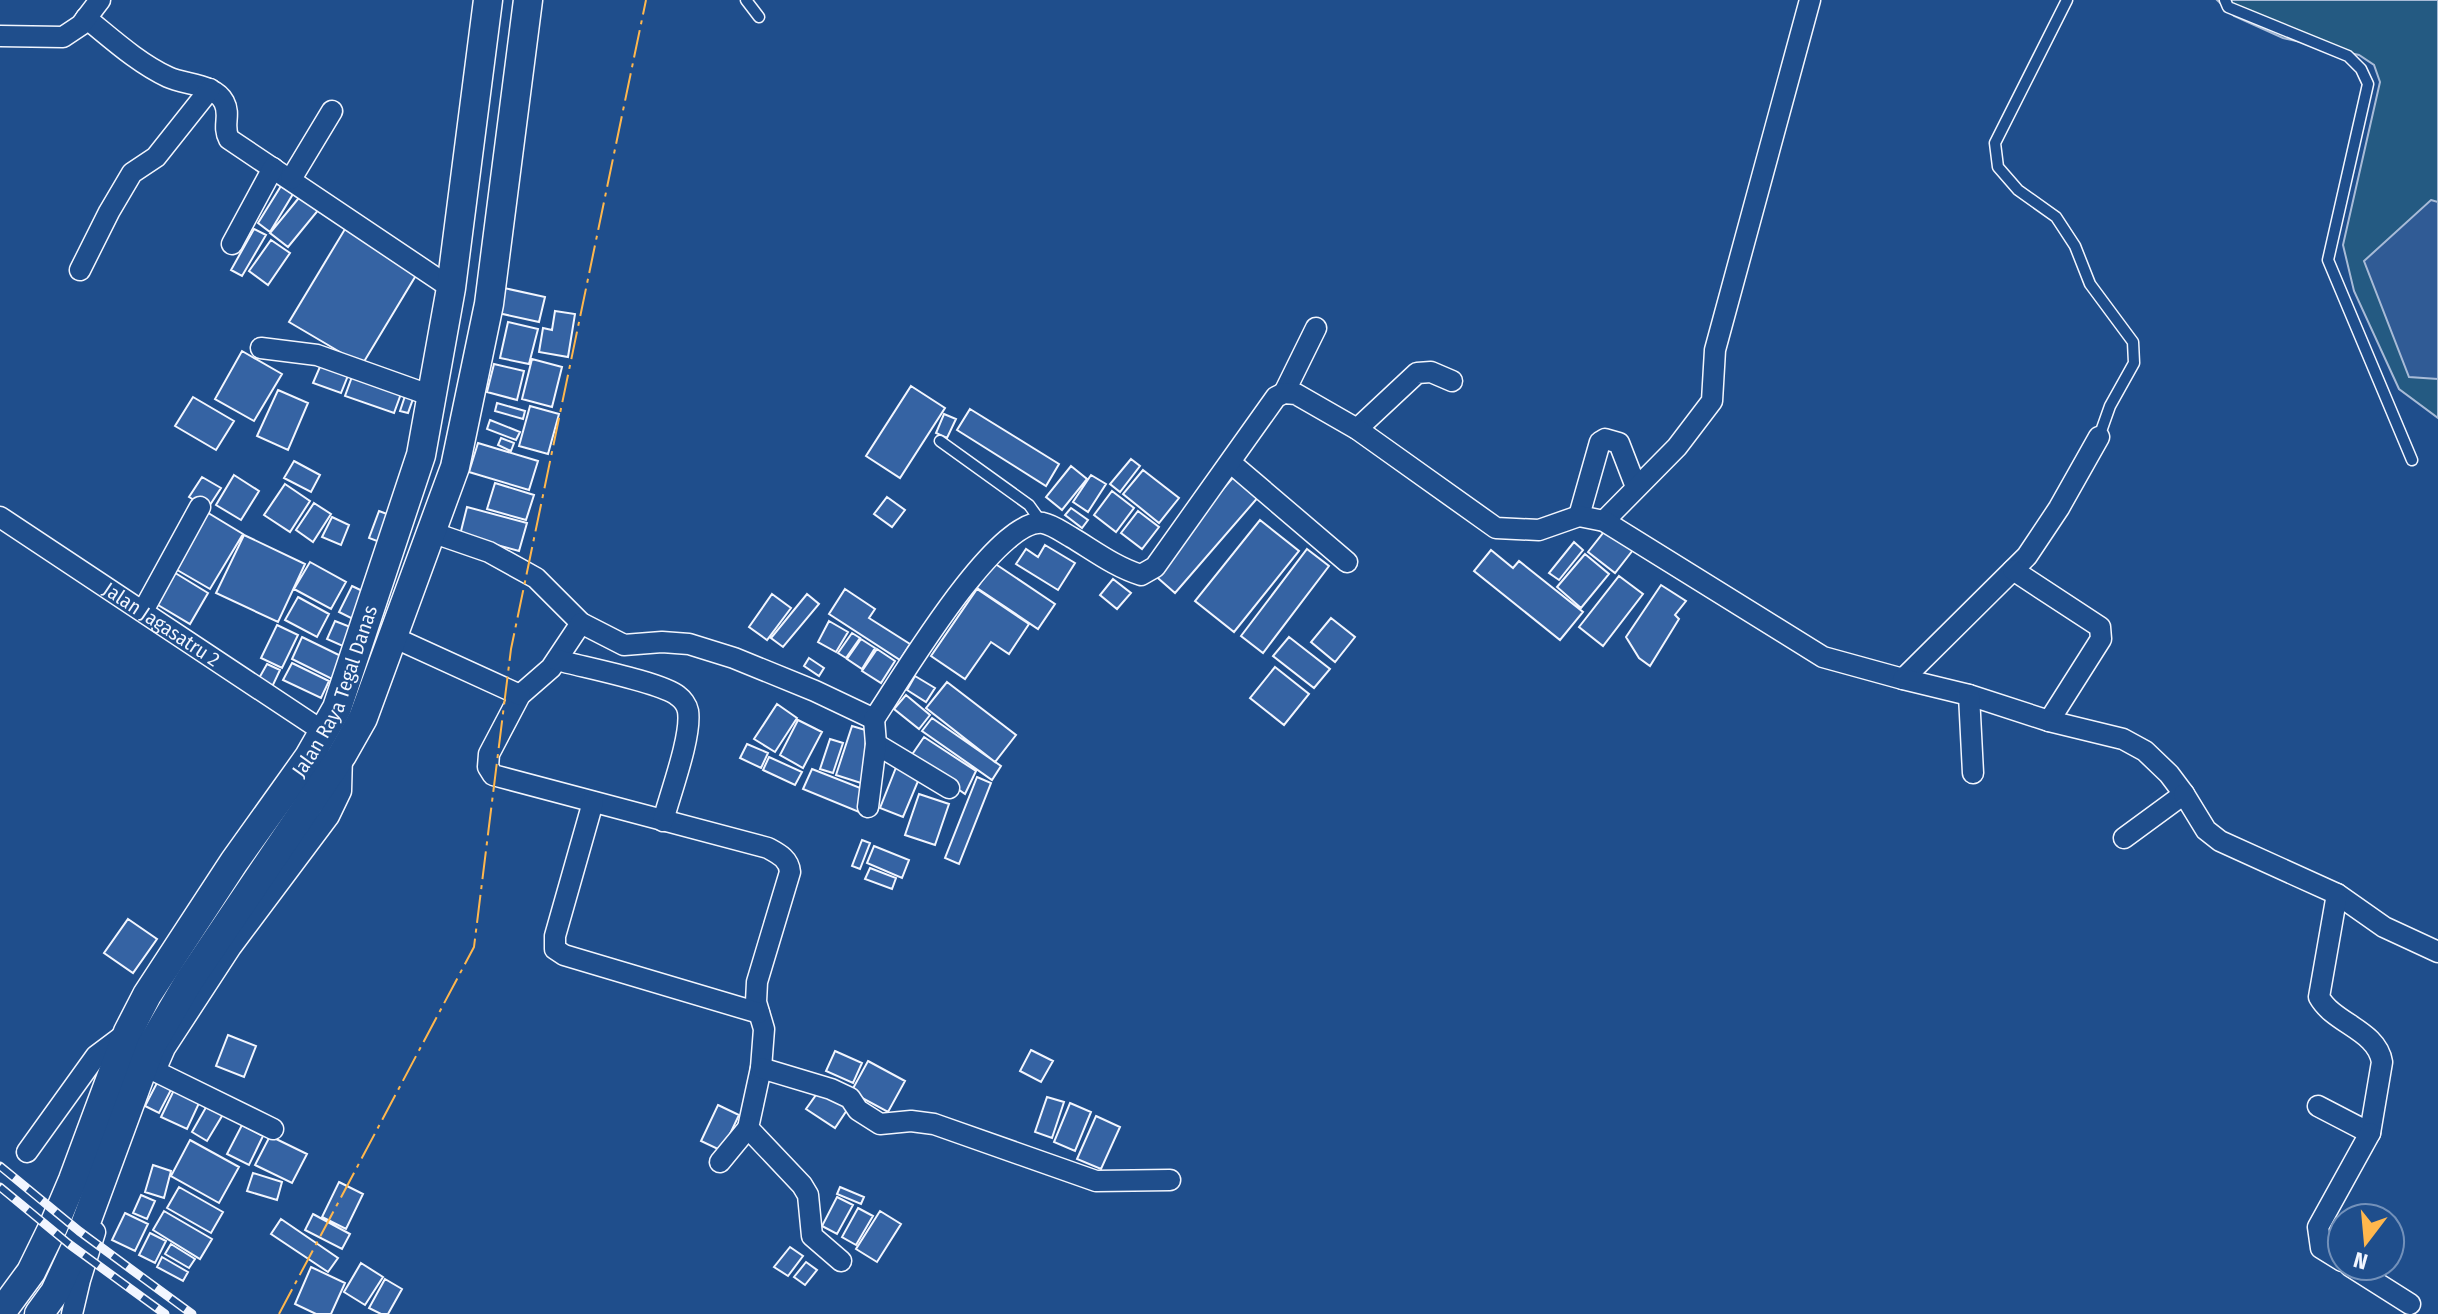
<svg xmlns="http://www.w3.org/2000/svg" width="2438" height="1314" font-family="'Fira Sans Condensed',sans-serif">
  <rect width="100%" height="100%" fill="#1f4e8c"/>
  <path fill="#245a82" stroke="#a8bbd7" stroke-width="2" d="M 2217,0 L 2438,0 L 2438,418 L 2399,389 L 2354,291 L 2343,245 L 2380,82 L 2374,65 L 2359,55 L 2283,38 L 2234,16 Z"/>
  <path fill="#305b95" stroke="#a8bbd7" stroke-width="2" d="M 2431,200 L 2438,202 L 2438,379 L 2409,377 L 2364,261 Z"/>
  <path fill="#3563a3" stroke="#f2f6ff" stroke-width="2" d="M 281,186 L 293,194 L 270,232 L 258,223 Z
    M 302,194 L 320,208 L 288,247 L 270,233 Z
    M 254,229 L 266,235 L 242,276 L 231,270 Z
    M 345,229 L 418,272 L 362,365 L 289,322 Z
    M 271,240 L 290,253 L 268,285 L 249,271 Z
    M 504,288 L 545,297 L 539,322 L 498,313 Z
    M 555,311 L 575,314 L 568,357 L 539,352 L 543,328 L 552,330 Z
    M 508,322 L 538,329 L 529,364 L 500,358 Z
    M 242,351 L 282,374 L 254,421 L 215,399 Z
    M 532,359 L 562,367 L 552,407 L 522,399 Z
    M 322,362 L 349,373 L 341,393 L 313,383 Z
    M 494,364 L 524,371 L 517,400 L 487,392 Z
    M 353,374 L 402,391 L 394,413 L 345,396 Z
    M 911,386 L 945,408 L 900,478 L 866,456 Z
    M 278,390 L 308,403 L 288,450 L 257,436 Z
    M 406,393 L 414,396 L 408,413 L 400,411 Z
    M 193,397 L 234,421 L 216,450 L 175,426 Z
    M 497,403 L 525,411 L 523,419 L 495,411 Z
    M 530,406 L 559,414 L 548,454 L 519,446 Z
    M 970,409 L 1059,464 L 1046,486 L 957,430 Z
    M 944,414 L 956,419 L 947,438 L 936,433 Z
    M 490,420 L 520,432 L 516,440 L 487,429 Z
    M 501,438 L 514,443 L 511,451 L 498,445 Z
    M 478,443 L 538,461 L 529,490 L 469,472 Z
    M 1131,459 L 1140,466 L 1120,492 L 1110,484 Z
    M 294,461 L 320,475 L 311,492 L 284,478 Z
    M 1071,466 L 1087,479 L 1062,510 L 1046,497 Z
    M 1143,470 L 1179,498 L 1159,523 L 1123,494 Z
    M 1236,474 L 1260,495 L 1175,593 L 1151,572 Z
    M 234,475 L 259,491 L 241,520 L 216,505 Z
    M 1091,475 L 1106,484 L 1088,512 L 1073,502 Z
    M 202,477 L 221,488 L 208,508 L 189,497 Z
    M 495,483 L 534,495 L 526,520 L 487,509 Z
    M 285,484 L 310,501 L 290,532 L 264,515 Z
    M 1112,491 L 1134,508 L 1116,532 L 1094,515 Z
    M 887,497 L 905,510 L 892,527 L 874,514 Z
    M 314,503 L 331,514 L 313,542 L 296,530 Z
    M 467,507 L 527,523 L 519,551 L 460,535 Z
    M 1071,508 L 1088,520 L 1082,528 L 1065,515 Z
    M 205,511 L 243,534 L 210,589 L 172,567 Z
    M 379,511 L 395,517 L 385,544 L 369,538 Z
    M 1138,511 L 1159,527 L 1142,549 L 1121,533 Z
    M 332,517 L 349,525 L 341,545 L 322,537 Z
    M 1260,520 L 1299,551 L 1234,632 L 1195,601 Z
    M 1607,528 L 1633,550 L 1615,573 L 1588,552 Z
    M 244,535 L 305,564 L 278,622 L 216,593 Z
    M 1574,542 L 1583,550 L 1559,580 L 1549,573 Z
    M 1045,545 L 1075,563 L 1058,590 L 1016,564 L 1026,549 L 1038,557 Z
    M 1307,549 L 1329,566 L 1263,653 L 1241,636 Z
    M 1491,550 L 1513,568 L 1519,561 L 1583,612 L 1560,640 L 1474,571 Z
    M 1585,554 L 1609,574 L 1581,608 L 1557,587 Z
    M 310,562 L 346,582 L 331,609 L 294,589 Z
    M 994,563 L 1055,604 L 1038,629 L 977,588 Z
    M 172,571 L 208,593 L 190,624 L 153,602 Z
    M 1619,576 L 1643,594 L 1603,646 L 1579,627 Z
    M 1113,579 L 1131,593 L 1117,609 L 1100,595 Z
    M 1661,585 L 1686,601 L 1675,615 L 1679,619 L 1650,666 L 1639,658 L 1626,637 Z
    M 352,586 L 371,595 L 359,622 L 339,612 Z
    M 845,589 L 875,609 L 869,618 L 910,644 L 900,660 L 829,614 Z
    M 977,589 L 1029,624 L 1009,654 L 991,642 L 965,679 L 931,656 Z
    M 772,594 L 791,608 L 767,640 L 749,627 Z
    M 807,594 L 819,604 L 783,647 L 771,638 Z
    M 298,597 L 329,614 L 317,637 L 285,620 Z
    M 1331,618 L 1355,637 L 1335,662 L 1311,642 Z
    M 335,621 L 353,628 L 345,647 L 327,639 Z
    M 829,621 L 848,632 L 836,652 L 818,642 Z
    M 277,625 L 298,635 L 282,668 L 261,658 Z
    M 852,633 L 860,638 L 846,658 L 838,653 Z
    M 302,637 L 343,657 L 332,679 L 292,659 Z
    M 1289,637 L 1330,669 L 1314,688 L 1273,656 Z
    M 861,639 L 875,648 L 862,669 L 847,659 Z
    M 877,649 L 895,661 L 881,683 L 862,671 Z
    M 809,658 L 824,668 L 819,676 L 804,666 Z
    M 292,663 L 329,681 L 321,698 L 283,680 Z
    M 267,664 L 280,670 L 272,687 L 258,680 Z
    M 1275,667 L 1309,694 L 1284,725 L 1250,698 Z
    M 915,676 L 935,688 L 926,702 L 907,690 Z
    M 947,682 L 1016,735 L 995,762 L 926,708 Z
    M 906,695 L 930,715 L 919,729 L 894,709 Z
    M 777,704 L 797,718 L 775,752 L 754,739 Z
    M 932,718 L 1001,766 L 992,780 L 922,731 Z
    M 798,720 L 822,732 L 803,768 L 780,755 Z
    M 852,726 L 872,732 L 864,784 L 836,775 Z
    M 924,737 L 976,771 L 965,794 L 911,756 Z
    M 830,739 L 843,743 L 833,773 L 820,769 Z
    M 747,744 L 768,753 L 761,768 L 740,758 Z
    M 769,757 L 802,772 L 795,785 L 763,770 Z
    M 897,765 L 921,774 L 903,817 L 880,808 Z
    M 812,769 L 868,791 L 859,812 L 803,789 Z
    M 977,777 L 991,783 L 959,864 L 945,858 Z
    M 919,794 L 949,804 L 935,845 L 905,835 Z
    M 862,840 L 870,843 L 860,869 L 852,866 Z
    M 874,846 L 909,860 L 902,878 L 867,863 Z
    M 870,868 L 896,878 L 892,889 L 865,879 Z
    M 128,919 L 157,939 L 133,973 L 104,953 Z
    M 228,1035 L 256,1046 L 244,1077 L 216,1066 Z
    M 1031,1050 L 1053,1061 L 1041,1082 L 1020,1071 Z
    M 835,1051 L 862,1063 L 853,1083 L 826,1071 Z
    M 868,1061 L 905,1081 L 888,1112 L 851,1092 Z
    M 159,1079 L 173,1086 L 159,1113 L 145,1106 Z
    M 821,1088 L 849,1107 L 835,1128 L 806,1109 Z
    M 174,1090 L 200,1101 L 187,1129 L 161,1117 Z
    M 1047,1097 L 1064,1102 L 1052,1138 L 1035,1132 Z
    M 209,1102 L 225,1111 L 207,1141 L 192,1132 Z
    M 1070,1103 L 1091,1112 L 1075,1151 L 1054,1142 Z
    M 718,1105 L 739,1115 L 722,1151 L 701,1141 Z
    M 1096,1116 L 1120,1127 L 1101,1169 L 1077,1159 Z
    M 242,1125 L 263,1136 L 249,1165 L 227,1154 Z
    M 270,1136 L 307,1154 L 292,1183 L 255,1165 Z
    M 190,1140 L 239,1167 L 219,1203 L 171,1176 Z
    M 153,1165 L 171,1171 L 164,1198 L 145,1192 Z
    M 253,1173 L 282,1182 L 277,1200 L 247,1191 Z
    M 339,1182 L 363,1194 L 346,1229 L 322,1217 Z
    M 179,1187 L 223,1212 L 211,1233 L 167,1208 Z
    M 840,1187 L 864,1197 L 861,1204 L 837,1194 Z
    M 141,1195 L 155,1201 L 147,1219 L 133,1213 Z
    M 837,1197 L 853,1205 L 837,1234 L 822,1226 Z
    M 858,1208 L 873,1216 L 856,1245 L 842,1237 Z
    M 164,1211 L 212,1239 L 200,1259 L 153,1230 Z
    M 880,1211 L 901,1224 L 877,1262 L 856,1249 Z
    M 125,1213 L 148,1224 L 135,1251 L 112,1240 Z
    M 313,1214 L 350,1234 L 342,1249 L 305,1230 Z
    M 281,1219 L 338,1258 L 328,1272 L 271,1234 Z
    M 150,1233 L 166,1241 L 155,1263 L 139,1255 Z
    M 171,1244 L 195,1259 L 189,1268 L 165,1254 Z
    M 790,1247 L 803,1256 L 788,1276 L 774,1267 Z
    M 162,1257 L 188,1272 L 183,1281 L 157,1267 Z
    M 806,1262 L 817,1270 L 805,1285 L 794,1277 Z
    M 361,1263 L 383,1277 L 365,1305 L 344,1292 Z
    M 311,1267 L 345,1283 L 331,1314 L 316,1314 L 295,1304 Z
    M 385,1279 L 402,1289 L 388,1314 L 381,1314 L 369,1308 Z"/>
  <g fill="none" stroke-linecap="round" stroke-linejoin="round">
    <g stroke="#f2f6ff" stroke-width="13">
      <path id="lane" d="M 746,0 L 759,17
        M 2067,0 L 1995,143 L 1998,167 L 2018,190 L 2056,217 L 2075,246 L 2090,284 L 2133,342 L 2134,363 L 2110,406 L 2099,437
        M 2225,0 L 2228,7 L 2348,56 L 2361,69 L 2368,84 L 2328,260 L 2412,460
        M 940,441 L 1029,505 L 1042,523"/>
    </g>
    <g stroke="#f2f6ff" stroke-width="23">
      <g id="street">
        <path d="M 86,18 C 112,39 138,63 168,77 C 185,85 215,84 224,102 C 231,115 222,126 229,139 L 451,288"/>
        <path d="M 0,36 L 63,37 L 81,25 L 100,0"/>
        <path d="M 291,179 L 332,111"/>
        <path d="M 232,244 L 273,168"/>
        <path d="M 80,270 L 109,212 L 132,173 L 156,157 L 210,89"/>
        <path d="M 261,348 L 317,355 L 432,396"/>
        <path d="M 1284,393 L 1316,328"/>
        <path d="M 1357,429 L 1417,373 L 1431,372 L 1452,381"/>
        <path d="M 1231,463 L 1347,562"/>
        <path d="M 1579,516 L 1600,442 L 1605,439 L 1619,443 L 1636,487"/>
        <path id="s1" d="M 0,517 L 324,732"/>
        <path d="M 1604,521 L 1677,447 L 1712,401 L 1715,350 L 1810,0"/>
        <path d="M 431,532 L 489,552 L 536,578 L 581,623 L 624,645 L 662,642 L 689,644 L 734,658 L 815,691 L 874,719 C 899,682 996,517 1043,523 C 1053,525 1062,532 1071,537 C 1093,550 1115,567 1141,575 L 1155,567 L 1276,397 L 1284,393 L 1296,394 L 1357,429 L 1496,528 L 1539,530 L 1579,516 L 1604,521 L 1823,657 L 1903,679 L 2027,556 L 2059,508 L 2099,437"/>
        <path d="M 2013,570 L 2100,627 L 2101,639 L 2049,721"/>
        <path d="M 143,611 L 200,507"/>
        <path d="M 581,623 L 551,668 L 520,695 L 489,754 L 488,767 L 493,775 L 768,848 C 779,854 789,859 790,872 L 757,982 L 756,1002 L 764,1029 L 761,1068 L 748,1128 L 802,1185 L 808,1195 L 812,1236 L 841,1261"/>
        <path d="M 393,637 L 520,695"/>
        <path d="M 557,660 C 582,667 661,682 678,696 C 682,699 687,705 688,711 C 692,736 670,794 663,821"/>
        <path d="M 1903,679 L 1969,695 L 2049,721 L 2123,739 L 2145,751 L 2169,774 L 2184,794 L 2124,838"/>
        <path d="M 1969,695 L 1973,773"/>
        <path d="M 876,744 L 949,788"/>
        <path d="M 2184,794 L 2206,830 L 2220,841 L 2337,894 L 2384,927 L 2438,952"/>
        <path d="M 593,802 L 555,936 L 555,949 L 564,955 L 759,1013"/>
        <path d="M 868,807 L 876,744 L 874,719"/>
        <path d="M 761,1068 L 831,1089 L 850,1098 L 858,1110 L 880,1124 L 911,1121 L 934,1124 L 1096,1181 L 1170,1180"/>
        <path d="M 2318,1106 L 2370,1133 L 2382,1062 C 2377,1030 2334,1024 2319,997 L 2337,894"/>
        <path d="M 273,1129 L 155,1071 L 165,1048 L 231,947 L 329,816 L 341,791 L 342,755"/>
        <path d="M 27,1152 L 96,1056 L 128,1032"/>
        <path d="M 720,1162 L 748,1128"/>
        <path d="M 2342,1261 L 2321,1248 L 2318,1227 L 2370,1133"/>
        <path d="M 2350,1266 L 2410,1304"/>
        <path d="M 72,1314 L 80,1280 L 95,1232"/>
      </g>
    </g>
    <g stroke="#f2f6ff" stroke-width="31">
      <g id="secondary">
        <path id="s2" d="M 0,1314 L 31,1272 L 53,1227 L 73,1180 L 128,1032 L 147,995 L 234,862 L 309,757 L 337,708 L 421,455 L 451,288 L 488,0"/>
        <path d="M 39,1314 L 55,1292 L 81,1236 L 151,1046 L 189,981 L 342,755 L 363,718 L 455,467 L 489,304 L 528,0"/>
      </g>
    </g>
    <use href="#lane" stroke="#1f4e8c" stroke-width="10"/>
    <use href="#street" stroke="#1f4e8c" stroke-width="20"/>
    <use href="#secondary" stroke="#1f4e8c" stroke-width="28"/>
    <g stroke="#f2f6ff" stroke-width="9">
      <path id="rail" d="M 0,1166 L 79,1231 L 192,1314
        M 0,1187 L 69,1244 L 165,1314"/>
    </g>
    <use href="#rail" stroke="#1f4e8c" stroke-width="6" stroke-dasharray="18" stroke-linecap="butt"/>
    <path stroke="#ffb74d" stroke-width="2" stroke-dasharray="28 6 4 6" stroke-linecap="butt" d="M 279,1314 L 474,947 L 511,649 L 646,0"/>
  </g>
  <g text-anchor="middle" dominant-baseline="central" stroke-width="6" stroke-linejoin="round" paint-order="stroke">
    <g font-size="20" fill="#f2f6ff" stroke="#1f4e8c">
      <text stroke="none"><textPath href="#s1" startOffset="194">Jalan Jagasatru 2</textPath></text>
      <text stroke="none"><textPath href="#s2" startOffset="712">Jalan Raya Tegal Danas</textPath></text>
    </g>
  </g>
  <g transform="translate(2366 1242) rotate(196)"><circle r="38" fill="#1f4e8c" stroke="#7391ba" stroke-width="2"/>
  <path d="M0-6L14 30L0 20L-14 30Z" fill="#ffb74d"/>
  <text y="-12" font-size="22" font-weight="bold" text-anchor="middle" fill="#f2f6ff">N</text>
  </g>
</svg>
